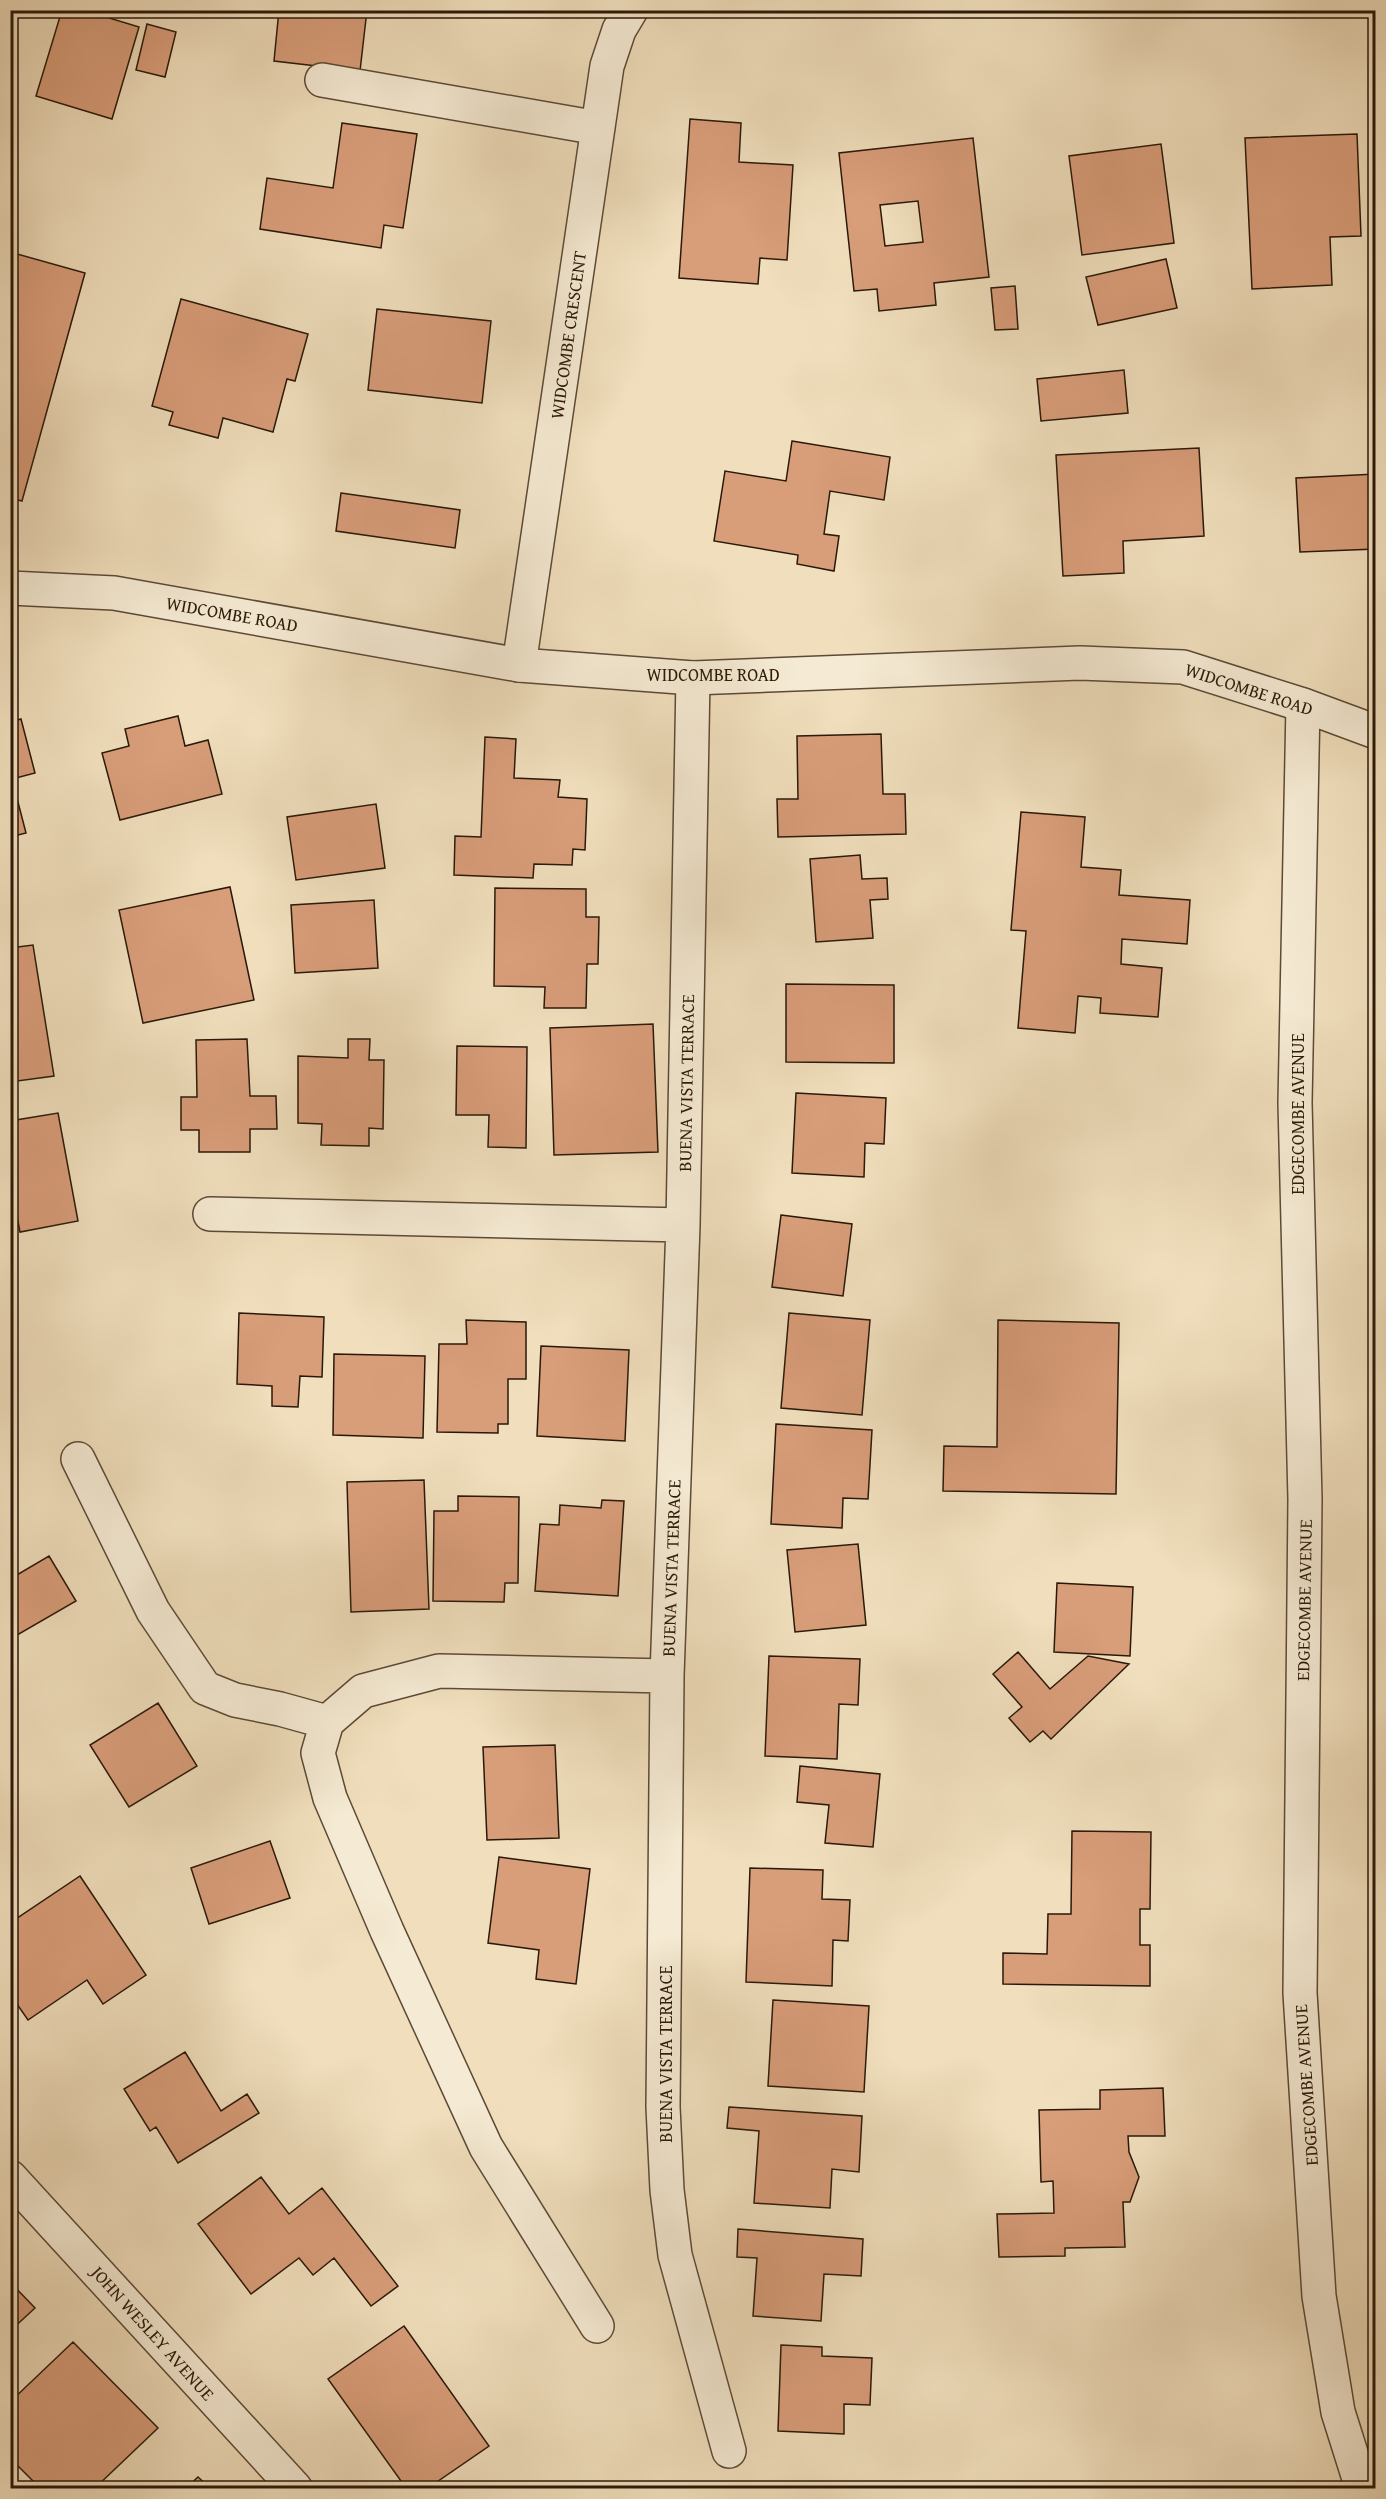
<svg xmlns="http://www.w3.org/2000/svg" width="1386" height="2499" font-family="'Gentium Book Plus',serif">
  <rect width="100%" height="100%" fill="#f0debc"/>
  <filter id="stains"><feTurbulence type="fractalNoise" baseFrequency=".00333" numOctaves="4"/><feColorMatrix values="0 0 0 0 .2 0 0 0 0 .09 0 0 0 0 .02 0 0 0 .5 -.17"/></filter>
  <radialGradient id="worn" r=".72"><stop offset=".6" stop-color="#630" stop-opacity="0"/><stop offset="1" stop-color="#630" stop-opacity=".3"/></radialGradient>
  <path fill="#d89d79" stroke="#2a190a" stroke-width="1.5" fill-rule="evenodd" d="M 62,10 L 83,10 L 139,27 L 112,119 L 36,96 Z
    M 279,10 L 367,10 L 360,71 L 274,61 Z
    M 147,24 L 176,32 L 165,77 L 136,70 Z
    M 690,119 L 741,123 L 739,162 L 793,165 L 787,260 L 760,258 L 758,284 L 679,278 Z
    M 342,123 L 417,134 L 403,228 L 384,225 L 381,248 L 260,229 L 267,178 L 333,188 Z
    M 1357,134 L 1361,236 L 1330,237 L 1332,285 L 1252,289 L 1245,138 Z
    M 973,138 L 989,277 L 934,283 L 936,305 L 879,311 L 877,289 L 854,291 L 839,153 ZM 918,201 L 923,242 L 885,246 L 880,205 Z
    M 1161,144 L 1174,243 L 1082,255 L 1069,156 Z
    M 10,252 L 85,273 L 22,501 L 10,498 Z
    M 1166,259 L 1177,308 L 1098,325 L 1086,277 Z
    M 1015,286 L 1018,329 L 995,330 L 991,288 Z
    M 181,299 L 308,334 L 295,381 L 287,379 L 273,432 L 223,418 L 218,438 L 169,425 L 173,412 L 152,406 Z
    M 377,309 L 491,321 L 482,403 L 368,390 Z
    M 1124,370 L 1128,413 L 1041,421 L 1037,379 Z
    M 792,441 L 890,457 L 884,500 L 830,491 L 824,534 L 839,536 L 834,571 L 797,564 L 798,555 L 714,541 L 725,471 L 786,481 Z
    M 1199,448 L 1204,536 L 1123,541 L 1124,573 L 1063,576 L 1056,455 Z
    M 1376,474 L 1376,549 L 1300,552 L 1296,478 Z
    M 341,493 L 460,510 L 455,548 L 336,531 Z
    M 178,716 L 185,746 L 208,740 L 222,794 L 120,820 L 102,753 L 129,746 L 125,729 Z
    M 21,719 L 35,773 L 12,779 L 26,833 L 10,837 L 10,722 Z
    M 881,734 L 883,794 L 905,794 L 906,834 L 778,837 L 777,799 L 798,799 L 797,736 Z
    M 485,737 L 516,739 L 514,778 L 560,780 L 558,797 L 587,799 L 585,850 L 573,849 L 572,865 L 534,864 L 533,878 L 454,875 L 455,836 L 481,837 Z
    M 376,804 L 385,868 L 296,880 L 287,817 Z
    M 1021,812 L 1085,817 L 1081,867 L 1121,870 L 1119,895 L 1190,900 L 1187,944 L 1122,939 L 1121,964 L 1162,968 L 1158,1017 L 1100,1013 L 1101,998 L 1078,996 L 1075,1033 L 1018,1028 L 1026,931 L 1011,930 Z
    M 860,855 L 862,879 L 887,878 L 888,899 L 870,900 L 873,938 L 816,942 L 810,859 Z
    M 230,887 L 254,1000 L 143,1023 L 119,910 Z
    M 495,888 L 586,889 L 586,917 L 599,917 L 598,964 L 587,964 L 586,1008 L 544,1008 L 545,987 L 494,986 Z
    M 374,900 L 378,968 L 295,973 L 291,905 Z
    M 33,945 L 54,1076 L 10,1082 L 10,948 Z
    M 786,984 L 894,985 L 894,1063 L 786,1062 Z
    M 653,1024 L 658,1152 L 554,1155 L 550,1028 Z
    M 247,1039 L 250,1096 L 276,1096 L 277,1129 L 250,1129 L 250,1152 L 199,1152 L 199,1130 L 181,1130 L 181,1097 L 197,1097 L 196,1040 Z
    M 348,1039 L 370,1039 L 369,1060 L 384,1060 L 383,1129 L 369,1128 L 369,1146 L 321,1145 L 322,1124 L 298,1123 L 298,1056 L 348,1058 Z
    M 457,1046 L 527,1047 L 526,1148 L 488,1147 L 489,1115 L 456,1115 Z
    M 796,1093 L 886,1098 L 884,1144 L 865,1143 L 864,1177 L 792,1173 Z
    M 58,1113 L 78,1221 L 20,1232 L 10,1181 L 10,1121 Z
    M 781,1215 L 852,1224 L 843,1296 L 772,1287 Z
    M 239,1313 L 324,1317 L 322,1377 L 300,1376 L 298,1407 L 272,1406 L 272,1386 L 237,1384 Z
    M 789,1313 L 870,1320 L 862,1415 L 781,1408 Z
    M 466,1320 L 526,1322 L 526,1379 L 508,1379 L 508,1424 L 498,1424 L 498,1433 L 437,1432 L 439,1344 L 467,1344 Z
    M 998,1320 L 1119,1323 L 1116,1494 L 943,1491 L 944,1446 L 997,1447 Z
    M 541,1346 L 629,1350 L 625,1441 L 537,1436 Z
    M 334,1354 L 425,1356 L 423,1438 L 333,1435 Z
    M 776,1424 L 872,1430 L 868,1499 L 843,1498 L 842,1528 L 771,1524 Z
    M 424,1480 L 429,1609 L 351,1612 L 347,1482 Z
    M 458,1496 L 519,1497 L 518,1583 L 505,1583 L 504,1602 L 433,1601 L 434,1511 L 458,1511 Z
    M 602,1500 L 624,1501 L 618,1596 L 535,1591 L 540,1524 L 559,1525 L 560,1505 L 601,1508 Z
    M 858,1544 L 866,1625 L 795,1632 L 787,1550 Z
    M 49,1556 L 76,1601 L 12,1638 L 10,1579 Z
    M 1057,1583 L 1133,1587 L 1130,1656 L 1054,1652 Z
    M 1018,1652 L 1050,1689 L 1088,1656 L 1129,1664 L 1051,1739 L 1043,1731 L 1030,1742 L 1009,1718 L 1022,1707 L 993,1674 Z
    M 769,1656 L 860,1659 L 858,1705 L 839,1704 L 837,1759 L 765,1756 Z
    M 158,1703 L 197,1766 L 129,1807 L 90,1745 Z
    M 555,1745 L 559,1838 L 487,1840 L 483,1747 Z
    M 800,1766 L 880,1774 L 873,1847 L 825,1843 L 829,1805 L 797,1802 Z
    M 1072,1831 L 1151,1832 L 1150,1909 L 1140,1909 L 1140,1945 L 1150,1945 L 1150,1986 L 1003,1984 L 1003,1953 L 1047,1954 L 1048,1914 L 1071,1914 Z
    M 270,1841 L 290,1898 L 209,1924 L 191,1868 Z
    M 499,1857 L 590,1869 L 576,1984 L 536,1979 L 539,1950 L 488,1943 Z
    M 750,1868 L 823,1870 L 822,1899 L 850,1900 L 848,1941 L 833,1940 L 832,1986 L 746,1982 Z
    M 80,1876 L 146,1975 L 103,2004 L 87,1980 L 28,2020 L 10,1994 L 10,1923 Z
    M 773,2000 L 869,2006 L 864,2092 L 768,2086 Z
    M 185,2052 L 221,2111 L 247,2094 L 259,2113 L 178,2163 L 156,2127 L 150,2131 L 124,2089 Z
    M 1163,2088 L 1165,2136 L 1128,2136 L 1129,2152 L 1139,2177 L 1130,2202 L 1123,2202 L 1125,2247 L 1065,2248 L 1065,2256 L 999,2257 L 997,2214 L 1054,2213 L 1053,2181 L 1041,2182 L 1039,2110 L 1100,2109 L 1100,2090 Z
    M 729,2107 L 862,2116 L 859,2172 L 832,2169 L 830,2208 L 754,2203 L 759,2131 L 727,2128 Z
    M 261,2177 L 289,2214 L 322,2188 L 398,2286 L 371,2306 L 334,2258 L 313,2275 L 299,2258 L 251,2294 L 198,2224 Z
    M 738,2229 L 863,2239 L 861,2276 L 824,2274 L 821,2321 L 753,2316 L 757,2258 L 737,2257 Z
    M 10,2282 L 35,2308 L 10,2331 Z
    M 404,2326 L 489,2446 L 428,2488 L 406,2488 L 328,2379 Z
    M 73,2342 L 158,2428 L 95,2488 L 40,2488 L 10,2458 L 10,2402 Z
    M 781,2345 L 822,2347 L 822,2356 L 872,2358 L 870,2405 L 844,2404 L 844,2434 L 778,2431 Z
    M 198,2477 L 210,2488 L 186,2488 Z"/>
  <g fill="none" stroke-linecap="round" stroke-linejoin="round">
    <g stroke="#5c4a36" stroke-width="36">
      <path id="minor" d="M 322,80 L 598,128
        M 519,665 L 607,66 L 619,30 L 631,10
        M 693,678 L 683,1225 L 667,1676 L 663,2107 L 667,2190 L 675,2255 L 729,2451
        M 1303,705 L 1295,1103 L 1305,1499 L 1300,1993 L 1319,2296 L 1338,2412 L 1362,2488
        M 210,1214 L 683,1225
        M 78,1459 L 153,1611 L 205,1688 L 235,1700 L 280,1709 L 327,1722
        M 10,2177 L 295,2488
        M 597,2326 L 486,2147 L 387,1931 L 330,1798 L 318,1753 L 327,1722 L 363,1691 L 439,1671 L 667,1676"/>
    </g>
    <g stroke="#5c4a36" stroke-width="36">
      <path id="tertiary" d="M 10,588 L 114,593 L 519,665 L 693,678 L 1080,663 L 1183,667 L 1303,705 L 1376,732"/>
    </g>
    <use href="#minor" stroke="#f5ead3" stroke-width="33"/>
    <use href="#tertiary" stroke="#f5ead3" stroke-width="33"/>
  </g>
  <g text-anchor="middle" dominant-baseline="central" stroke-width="4.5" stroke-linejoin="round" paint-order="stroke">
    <g font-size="18" fill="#2a190a" stroke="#f5ead3">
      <text transform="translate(568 335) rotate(-82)">WIDCOMBE CRESCENT</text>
      <text transform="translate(232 614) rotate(10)">WIDCOMBE ROAD</text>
      <text x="713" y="674">WIDCOMBE ROAD</text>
      <text transform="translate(1249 689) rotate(18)">WIDCOMBE ROAD</text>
      <text transform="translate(686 1083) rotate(-89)">BUENA VISTA TERRACE</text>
      <text transform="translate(1297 1114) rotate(-90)">EDGECOMBE AVENUE</text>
      <text transform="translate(671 1568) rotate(-88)">BUENA VISTA TERRACE</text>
      <text transform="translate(1304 1600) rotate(-89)">EDGECOMBE AVENUE</text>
      <text transform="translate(665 2054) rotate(-90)">BUENA VISTA TERRACE</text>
      <text transform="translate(1306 2085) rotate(-94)">EDGECOMBE AVENUE</text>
      <text transform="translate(153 2333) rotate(48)">JOHN WESLEY AVENUE</text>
    </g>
  </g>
  <rect width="1386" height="2499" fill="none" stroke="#f0debc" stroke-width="36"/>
  <rect x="12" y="12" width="1362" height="2475" fill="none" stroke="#2a190a" stroke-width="3"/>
  <rect x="18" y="18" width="1350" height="2463" fill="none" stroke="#2a190a" stroke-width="1.5"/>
  <rect width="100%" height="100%" filter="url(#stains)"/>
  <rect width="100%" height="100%" fill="url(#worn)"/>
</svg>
